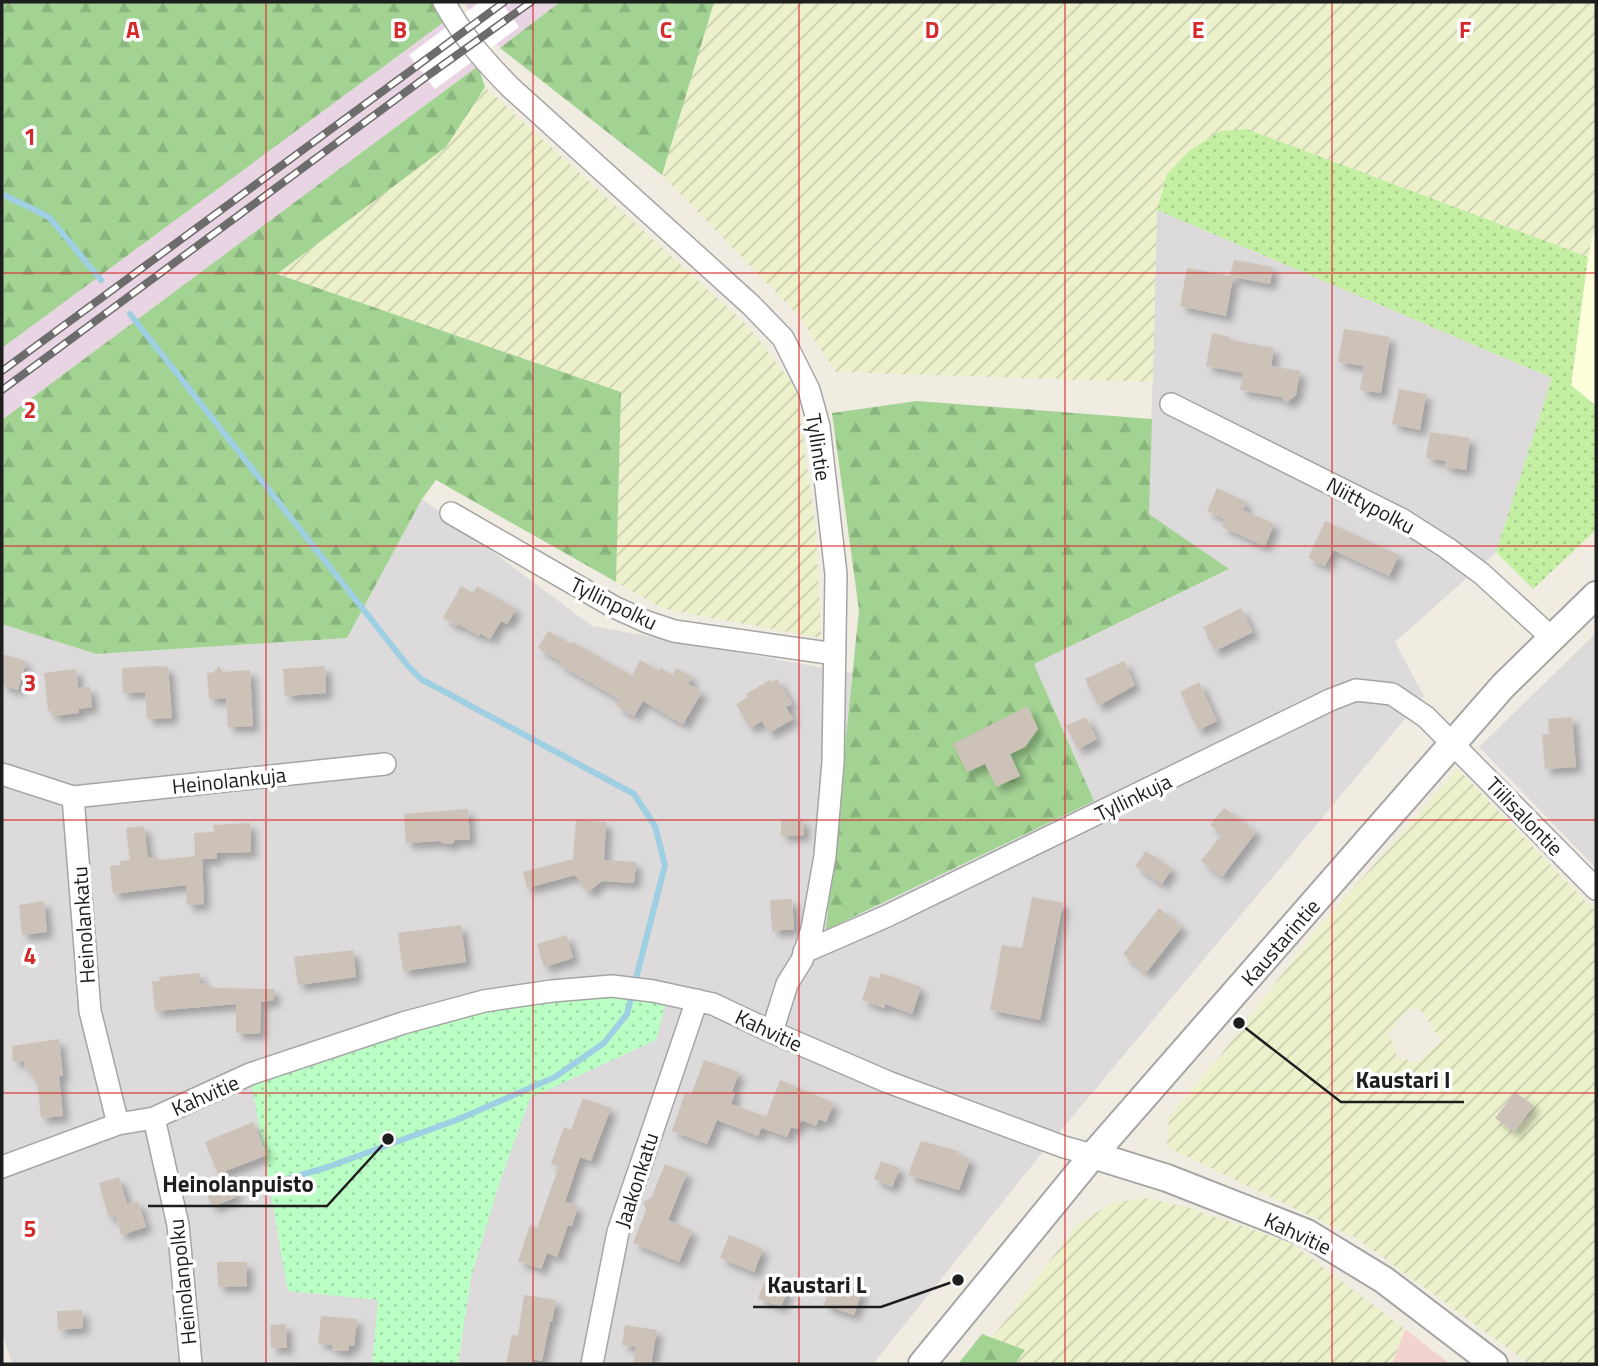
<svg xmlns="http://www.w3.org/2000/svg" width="1598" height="1366" font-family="'Titillium Web',sans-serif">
  <defs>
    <pattern id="farmland-furrows" width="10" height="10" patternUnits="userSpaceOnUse" patternTransform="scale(1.75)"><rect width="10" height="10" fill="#ecf1cc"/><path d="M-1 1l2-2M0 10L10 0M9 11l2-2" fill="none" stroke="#caceaf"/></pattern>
    <pattern id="grass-dots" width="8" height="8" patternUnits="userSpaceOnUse" patternTransform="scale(1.75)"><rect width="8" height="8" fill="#c4efa3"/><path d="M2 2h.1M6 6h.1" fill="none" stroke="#a8cc8c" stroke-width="1.8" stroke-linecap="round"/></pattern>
    <pattern id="forest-firs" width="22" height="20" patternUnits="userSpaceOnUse" patternTransform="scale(1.75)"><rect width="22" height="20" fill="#a2d393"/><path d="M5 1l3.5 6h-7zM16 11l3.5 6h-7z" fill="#8bb57e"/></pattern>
    <pattern id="park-dots" width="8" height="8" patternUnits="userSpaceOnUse" patternTransform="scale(1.75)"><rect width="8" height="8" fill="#baffc4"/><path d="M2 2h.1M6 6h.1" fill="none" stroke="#9fdaa8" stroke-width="1.8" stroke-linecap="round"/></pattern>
    <filter id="shadow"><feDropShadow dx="6" dy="6" stdDeviation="3.5" flood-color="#0004"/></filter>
  </defs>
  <rect width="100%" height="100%" fill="#f0ece2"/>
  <path fill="#dcdada" d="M 1157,210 L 1552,378 L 1496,552 L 1395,642 L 1424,696 L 1042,1153 L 873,1364 L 12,1364 L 2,1331 L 2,624 L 96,654 L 347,638 L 422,499 L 592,626 L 852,673 L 827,930 L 1094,801 L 1034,664 L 1228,570 L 1149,514 Z
    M 1596,633 L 1596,868 L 1479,747 Z"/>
  <path fill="#f2d3d0" d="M 1405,1329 L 1450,1364 L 1392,1364 Z"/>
  <path fill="#e9d4e4" d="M 470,2 L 560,2 L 500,48 L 465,5 Z
    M 448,19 L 478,66 L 2,420 L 2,348 Z"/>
  <path fill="#fdffdc" d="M 1596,221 L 1596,406 L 1571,386 L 1588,257 Z"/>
  <path fill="url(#farmland-furrows)" fill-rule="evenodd" d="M 714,2 L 1596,2 L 1596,221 L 1588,257 L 1247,129 L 1220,131 L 1189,151 L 1167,174 L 1157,210 L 1153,382 L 836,372 L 800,317 L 662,175 Z
    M 485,87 L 747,325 L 796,388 L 816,531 L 821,638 L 664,609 L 616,582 L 621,392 L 277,274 L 446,147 Z
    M 1458,769 L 1596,912 L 1596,1364 L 1529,1364 L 1358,1239 L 1167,1147 L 1169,1116 L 1220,1056 L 1309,939 ZM 1412,1008 L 1422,1011 L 1441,1041 L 1417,1063 L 1397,1057 L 1389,1033 L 1397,1021 Z
    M 1145,1198 L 1186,1207 L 1291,1243 L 1405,1329 L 1392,1364 L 1015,1364 L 1025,1350 L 992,1338 L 1077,1225 L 1112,1203 Z"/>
  <path fill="url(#grass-dots)" d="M 1247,129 L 1588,257 L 1571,385 L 1596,406 L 1596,530 L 1533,589 L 1496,552 L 1552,378 L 1157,210 L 1167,174 L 1189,151 L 1220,131 Z"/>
  <path fill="url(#forest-firs)" d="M 2,2 L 438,2 L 448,19 L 2,348 Z
    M 560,2 L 714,2 L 662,175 L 500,48 Z
    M 478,66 L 485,87 L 446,147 L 277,274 L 621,392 L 616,582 L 436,480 L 422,499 L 347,638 L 96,654 L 2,624 L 2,420 Z
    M 917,401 L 1152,419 L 1149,514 L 1229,569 L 1034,664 L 1094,801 L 826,930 L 859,610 L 832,413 Z
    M 982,1334 L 1025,1350 L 1015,1364 L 958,1364 Z"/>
  <path fill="url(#park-dots)" d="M 668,994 L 656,1040 L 530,1098 L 500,1181 L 471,1277 L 458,1364 L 372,1364 L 378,1300 L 288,1291 L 250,1074 L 484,1001 Z"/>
  <path fill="#fff" d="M 480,2 L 501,2 L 519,27 L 435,89 L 409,55 Z"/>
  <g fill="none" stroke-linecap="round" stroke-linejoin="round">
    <path stroke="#9ecfe2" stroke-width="6" d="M 2,194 L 49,217 L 101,280
      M 130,314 L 408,666 L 421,679 L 634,794 L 655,826 L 665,865 L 627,1014 L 604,1043 L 555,1077 L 459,1119 L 325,1168 L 255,1188"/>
  </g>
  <path fill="#ccc2b8" filter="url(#shadow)" d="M 1234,260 L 1273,267 L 1270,284 L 1233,277 L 1226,316 L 1180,306 L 1187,268 L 1230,276 Z
    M 1344,329 L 1390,337 L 1381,393 L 1360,390 L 1364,366 L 1338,362 Z
    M 1212,333 L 1230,337 L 1230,340 L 1274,348 L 1271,366 L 1300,371 L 1296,395 L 1286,403 L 1281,397 L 1240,390 L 1243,373 L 1206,366 Z
    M 1399,389 L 1426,394 L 1420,430 L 1392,424 Z
    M 1430,432 L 1470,438 L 1466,470 L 1445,467 L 1445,461 L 1426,458 Z
    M 1217,488 L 1246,502 L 1243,510 L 1274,524 L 1265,546 L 1222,527 L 1225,519 L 1207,511 Z
    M 1325,521 L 1399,555 L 1389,576 L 1333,550 L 1325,566 L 1308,558 Z
    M 461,586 L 473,593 L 477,586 L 516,609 L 507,624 L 501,621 L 490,639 L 480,633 L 479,636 L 458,624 L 457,626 L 443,618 Z
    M 1241,608 L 1253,632 L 1215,651 L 1203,627 Z
    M 548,631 L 571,644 L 573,642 L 632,676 L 640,660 L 659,671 L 661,668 L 673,675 L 676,668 L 692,677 L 688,684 L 702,692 L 683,724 L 643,701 L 634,716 L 616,706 L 620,700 L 559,664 L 561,662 L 538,648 Z
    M 2,654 L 26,661 L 18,690 L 2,685 Z
    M 1124,661 L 1135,685 L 1098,706 L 1085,679 Z
    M 158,666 L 168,667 L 172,718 L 147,719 L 145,692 L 123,693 L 122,668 Z
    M 219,666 L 223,672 L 250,670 L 253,726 L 228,727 L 226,698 L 209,699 L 207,673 L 214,672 Z
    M 325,666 L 326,693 L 285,696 L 283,669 Z
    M 76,669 L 78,688 L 90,687 L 92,707 L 79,709 L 79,713 L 52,716 L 52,711 L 48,711 L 44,673 Z
    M 777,679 L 792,704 L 786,707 L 793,719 L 769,733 L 762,721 L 750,728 L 736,704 L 748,697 L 746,694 L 770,680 L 771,682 Z
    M 1199,682 L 1217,721 L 1198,730 L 1180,692 Z
    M 1028,706 L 1038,729 L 1025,747 L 1010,754 L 1020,776 L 996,787 L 985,764 L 967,772 L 953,744 Z
    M 1086,717 L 1097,739 L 1078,749 L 1066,726 Z
    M 1572,717 L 1576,767 L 1545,769 L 1542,735 L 1549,734 L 1548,719 Z
    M 1224,808 L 1256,832 L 1222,877 L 1201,861 L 1222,834 L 1210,825 Z
    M 468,809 L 470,840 L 455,840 L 452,844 L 445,844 L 440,841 L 406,843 L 404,814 Z
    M 803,819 L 804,835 L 781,836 L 781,820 Z
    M 576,820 L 606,822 L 604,860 L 636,862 L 634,883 L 602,881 L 588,892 L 575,875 L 527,888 L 523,872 L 573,859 Z
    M 250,823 L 251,852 L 217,853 L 217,859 L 202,859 L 204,904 L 187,905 L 186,885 L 113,894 L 110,866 L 121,865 L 120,861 L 130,860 L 126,828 L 144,826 L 148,858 L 158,857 L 159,860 L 195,856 L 194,833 L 214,832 L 213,825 Z
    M 1146,851 L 1172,869 L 1162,884 L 1135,866 Z
    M 1032,897 L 1063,903 L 1040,1020 L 990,1010 L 1002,945 L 1022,948 Z
    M 792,899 L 794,929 L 772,931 L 770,900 Z
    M 44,901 L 47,932 L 22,935 L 19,905 Z
    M 1159,908 L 1182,927 L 1146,973 L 1123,954 Z
    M 461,925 L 466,962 L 403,971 L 398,933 Z
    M 567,935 L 573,958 L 544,967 L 537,944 Z
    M 353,950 L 356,977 L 298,985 L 294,957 Z
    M 200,973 L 200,984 L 208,983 L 208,988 L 274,989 L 274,1000 L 261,1002 L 260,1034 L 236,1033 L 236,1004 L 155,1011 L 152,981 L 160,981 L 159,977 Z
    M 881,973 L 921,987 L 912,1014 L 885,1004 L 884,1008 L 862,1000 L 870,976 L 879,979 Z
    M 59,1039 L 63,1076 L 59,1076 L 63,1116 L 41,1118 L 38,1087 L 29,1069 L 25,1070 L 24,1061 L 13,1062 L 12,1046 Z
    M 704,1060 L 739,1072 L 732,1092 L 735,1093 L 731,1104 L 766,1117 L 758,1136 L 717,1120 L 707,1144 L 672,1131 L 685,1093 L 691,1095 Z
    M 780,1080 L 834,1103 L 826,1122 L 819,1119 L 816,1126 L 801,1120 L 798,1129 L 791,1127 L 787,1137 L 762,1128 Z
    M 1515,1092 L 1534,1106 L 1514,1132 L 1495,1118 Z
    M 583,1098 L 611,1108 L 591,1161 L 580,1157 L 565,1202 L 578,1206 L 572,1226 L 568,1225 L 557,1257 L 547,1253 L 541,1269 L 518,1261 L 530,1225 L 537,1228 L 559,1166 L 551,1164 L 564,1127 L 571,1130 Z
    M 253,1122 L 267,1155 L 218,1174 L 205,1142 Z
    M 921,1141 L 958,1151 L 957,1154 L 970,1159 L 959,1190 L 908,1175 Z
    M 881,1161 L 900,1168 L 892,1187 L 874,1179 Z
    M 665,1164 L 687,1173 L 668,1220 L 692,1231 L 679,1262 L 633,1243 L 646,1210 L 643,1202 L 651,1198 Z
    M 119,1177 L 127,1204 L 138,1201 L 146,1227 L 121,1235 L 116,1216 L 109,1218 L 99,1183 Z
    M 230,1179 L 237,1197 L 212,1207 L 205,1189 Z
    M 729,1235 L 763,1249 L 754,1272 L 720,1258 Z
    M 217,1262 L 247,1262 L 247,1286 L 218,1287 Z
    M 832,1280 L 862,1291 L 854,1315 L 824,1305 Z
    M 765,1281 L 788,1290 L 781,1307 L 758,1298 Z
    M 524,1295 L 556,1300 L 552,1322 L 550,1322 L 542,1361 L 533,1359 L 532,1364 L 506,1364 L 512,1335 L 518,1336 Z
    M 82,1310 L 83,1328 L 58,1330 L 57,1311 Z
    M 321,1316 L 357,1319 L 354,1346 L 349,1346 L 348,1351 L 332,1350 L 332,1345 L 318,1343 Z
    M 286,1324 L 287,1348 L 271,1348 L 270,1325 Z
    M 625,1325 L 657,1330 L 651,1364 L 633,1364 L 636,1347 L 622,1345 Z"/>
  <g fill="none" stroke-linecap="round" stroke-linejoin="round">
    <g stroke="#a5a5a5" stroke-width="24">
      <path id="minor" d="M 444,2 C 465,39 481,57 510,87 L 751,305 L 783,338 L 809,390 L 819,426 L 836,574 L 833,762 L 825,856 L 812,929 L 802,960 L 787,984 L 772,1032
        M 1171,404 L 1403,520 L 1447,548 L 1482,574 L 1551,637
        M 451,513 L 614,607 L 647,622 L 674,631 L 835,654
        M 2,774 L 73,797 L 385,764
        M 73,797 L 90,1011 L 118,1124
        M 804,952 L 887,916 L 1330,700 L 1356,690 L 1392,694 L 1426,717 L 1596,889
        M 154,1118 L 178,1225 L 191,1364
        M 2,1167 L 118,1124 L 154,1118 L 250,1074 L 403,1023 L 484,1001 L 552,991 L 612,986 L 653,991 L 713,1004 L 772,1032 L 888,1082 L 1064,1147 L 1093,1155
        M 592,1364 L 618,1232 L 697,1000"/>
    </g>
    <g stroke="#a5a5a5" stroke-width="30">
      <path id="tertiary" d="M 1093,1155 L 1167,1178 L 1307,1233 L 1384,1280 L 1494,1364
        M 922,1364 L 1093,1155 L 1503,686 L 1596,595"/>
    </g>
    <use href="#minor" stroke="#fff" stroke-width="21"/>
    <use href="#tertiary" stroke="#fff" stroke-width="26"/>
    <g stroke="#6c6c6c" stroke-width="8">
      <path id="rail" d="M 2,371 L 504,2
        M 2,390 L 426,77 L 531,2"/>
    </g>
    <use href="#rail" stroke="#fff" stroke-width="5" stroke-dasharray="16" stroke-linecap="butt"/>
  </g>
  <path fill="none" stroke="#d62828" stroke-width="2" stroke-opacity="0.55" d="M 266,2 L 266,1364M 533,2 L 533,1364M 799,2 L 799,1364M 1065,2 L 1065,1364M 1332,2 L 1332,1364M 2,273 L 1596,273M 2,546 L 1596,546M 2,820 L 1596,820M 2,1093 L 1596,1093"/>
  <g text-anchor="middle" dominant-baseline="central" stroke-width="7" stroke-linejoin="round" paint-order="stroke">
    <g font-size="21" fill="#1e1e1e" stroke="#fff">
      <text transform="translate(819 447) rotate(81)">Tyllintie</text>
      <text transform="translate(1371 505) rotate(28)">Niittypolku</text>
      <text transform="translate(614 603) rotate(26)">Tyllinpolku</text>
      <text transform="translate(229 780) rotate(-6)">Heinolankuja</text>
      <text transform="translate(1133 797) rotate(-26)">Tyllinkuja</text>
      <text transform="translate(1525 816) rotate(46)">Tiilisalontie</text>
      <text transform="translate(83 925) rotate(-94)">Heinolankatu</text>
      <text transform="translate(1280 942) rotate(-49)">Kaustarintie</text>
      <text transform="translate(769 1030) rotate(25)">Kahvitie</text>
      <text transform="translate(205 1095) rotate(-24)">Kahvitie</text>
      <text transform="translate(636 1180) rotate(-72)">Jaakonkatu</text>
      <text transform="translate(1298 1233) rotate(25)">Kahvitie</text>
      <text transform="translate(182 1282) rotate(-96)">Heinolanpolku</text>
    </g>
  </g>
  <g font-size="23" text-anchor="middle" font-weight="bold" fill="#d62828" stroke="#fff" stroke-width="7" stroke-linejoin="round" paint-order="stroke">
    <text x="133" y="38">A</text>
    <text x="400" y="38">B</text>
    <text x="666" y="38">C</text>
    <text x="932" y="38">D</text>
    <text x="1198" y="38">E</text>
    <text x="1465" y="38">F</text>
    <text x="30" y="145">1</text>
    <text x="30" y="418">2</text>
    <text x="30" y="691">3</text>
    <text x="30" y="964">4</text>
    <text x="30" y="1237">5</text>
  </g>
  <path fill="none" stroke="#1e1e1e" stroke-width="2.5" d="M1239 1023L1341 1102H1464M388 1139L327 1206H148M958 1280L881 1307H753"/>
  <g fill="#1e1e1e" stroke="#fff" stroke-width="2.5">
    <circle cx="1239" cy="1023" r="7"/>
    <circle cx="388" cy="1139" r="7"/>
    <circle cx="958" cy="1280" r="7"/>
  </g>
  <g font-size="23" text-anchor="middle" font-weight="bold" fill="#1e1e1e" stroke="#fff" stroke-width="7" stroke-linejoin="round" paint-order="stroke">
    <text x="1403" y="1088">Kaustari I</text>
    <text x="238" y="1192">Heinolanpuisto</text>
    <text x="817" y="1293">Kaustari L</text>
  </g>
  <rect width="1598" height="1366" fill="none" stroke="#1e1e1e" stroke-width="7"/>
</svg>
